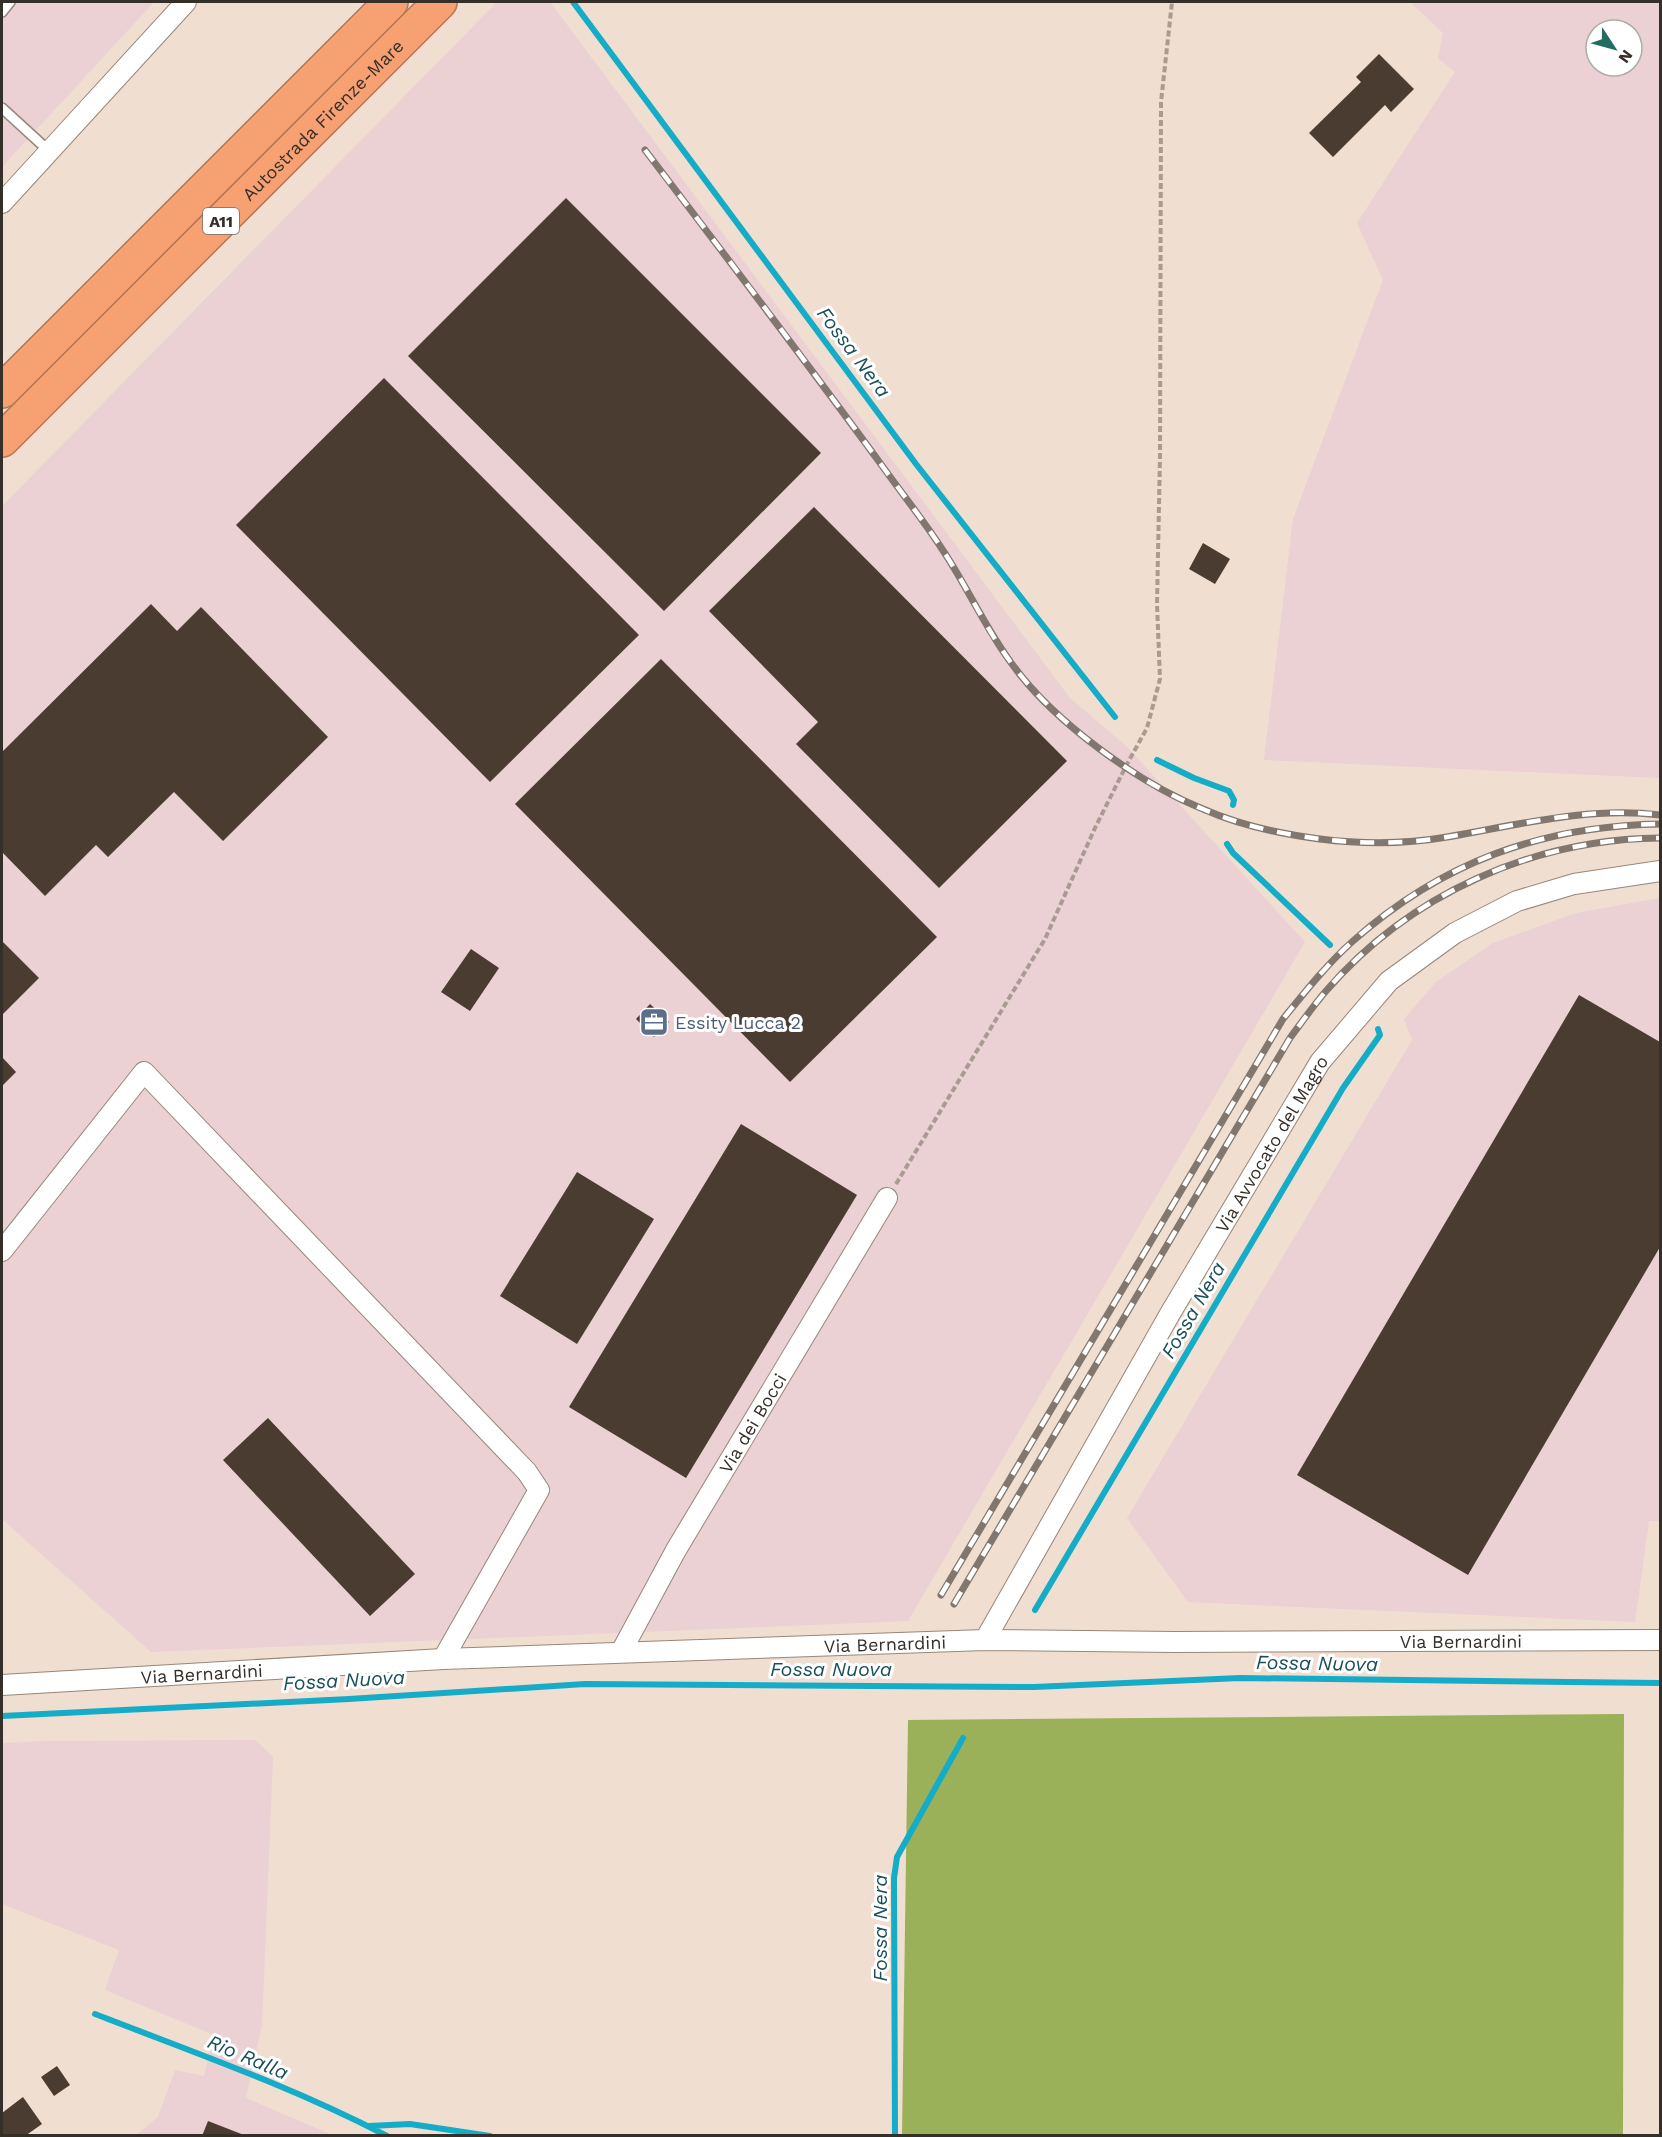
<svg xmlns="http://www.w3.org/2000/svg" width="1662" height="2137" font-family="'Work Sans',sans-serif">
  <rect width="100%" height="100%" fill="#f0ded0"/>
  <path fill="#ebd0d4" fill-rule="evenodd" d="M 2,2 L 154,2 L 2,167 Z
    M 497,2 L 550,2 L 1070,698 L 1127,747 L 1305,942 L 908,1621 L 151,1652 L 2,1519 L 2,506 Z
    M 1410,2 L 1660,2 L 1660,778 L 1264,760 L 1293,519 L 1383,280 L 1357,223 L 1455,72 L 1438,58 L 1443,33 ZM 1596,30 L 1632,30 L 1632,66 L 1596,66 Z
    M 1660,898 L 1660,1521 L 1649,1521 L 1635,1622 L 1188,1602 L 1127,1518 L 1412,1040 L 1404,1019 L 1436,982 L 1493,943 L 1576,913 Z
    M 255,1740 L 273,1757 L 262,2025 L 246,2098 L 332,2135 L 136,2135 L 158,2117 L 175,2070 L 204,2076 L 214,2035 L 105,1990 L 119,1950 L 2,1904 L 2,1743 L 50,1741 Z"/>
  <path fill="#9ab159" d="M 1624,1714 L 1623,2135 L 902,2135 L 908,1720 Z"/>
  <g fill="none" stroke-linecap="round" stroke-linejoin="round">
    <path stroke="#15acc7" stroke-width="6" d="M 573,2 L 916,464 L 1115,717
      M 1157,760 L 1194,778 L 1229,791 L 1234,800 L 1233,805
      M 1227,844 L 1233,853 L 1330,945
      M 1035,1610 L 1343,1088 L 1380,1035 L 1378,1029
      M 2,1716 L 349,1699 L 585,1684 L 1034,1687 L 1240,1678 L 1660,1683
      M 95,2014 C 193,2052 293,2087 387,2136
      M 369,2126 L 410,2124 L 490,2136
      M 895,2136 L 894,1878 L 897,1857 L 963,1738"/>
  </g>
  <path fill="#4a3c30" d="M 1379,54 L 1414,89 L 1391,112 L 1385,105 L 1333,157 L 1309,133 L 1361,82 L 1356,77 Z
    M 566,198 L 821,453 L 664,611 L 408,356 Z
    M 384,378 L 639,635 L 490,782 L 236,525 Z
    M 814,507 L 1067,761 L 939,888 L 796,744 L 818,722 L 709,611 Z
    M 1203,543 L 1230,559 L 1215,584 L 1189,569 Z
    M 151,604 L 177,631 L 201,607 L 328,737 L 223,841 L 174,792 L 108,857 L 96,845 L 45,896 L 2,852 L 2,752 Z
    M 661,659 L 937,937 L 790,1082 L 515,804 Z
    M 2,941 L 39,978 L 2,1015 Z
    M 471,949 L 499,968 L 470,1011 L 441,992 Z
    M 1579,995 L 1660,1042 L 1660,1247 L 1468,1575 L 1297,1475 Z
    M 650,1004 L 669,1022 L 654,1037 L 636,1019 Z
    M 2,1057 L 16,1072 L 2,1086 Z
    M 741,1124 L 857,1195 L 686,1478 L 569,1407 Z
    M 577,1172 L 654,1219 L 577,1344 L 500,1296 Z
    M 268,1418 L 415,1574 L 370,1616 L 223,1460 Z
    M 57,2066 L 70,2085 L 54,2096 L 41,2077 Z
    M 23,2097 L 42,2124 L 25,2136 L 2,2136 L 2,2113 Z
    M 208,2121 L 244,2135 L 244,2136 L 202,2136 Z"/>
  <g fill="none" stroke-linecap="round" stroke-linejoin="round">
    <g stroke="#97877a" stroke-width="12">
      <path id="service" d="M 2,12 L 10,2
        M 2,108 L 49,151"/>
    </g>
    <g stroke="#97877a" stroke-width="22">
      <g id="minor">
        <path d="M 2,203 L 186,2"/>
        <path d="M 2,1251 L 144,1072 L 527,1472 L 539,1490 L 443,1659"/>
        <path id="s1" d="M 985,1640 L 1171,1312 L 1320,1062 L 1389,981 L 1455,933 L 1517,901 L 1574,884 L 1660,871"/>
        <path id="s2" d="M 621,1652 L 676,1550 L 887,1198"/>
        <path id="s3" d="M 2,1685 L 443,1659 L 985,1640 L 1175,1642 L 1660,1640"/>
      </g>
    </g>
    <g stroke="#b37959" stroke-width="36">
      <g id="motorway">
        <path d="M 2,391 L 391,2"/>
        <path id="s4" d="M 2,440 L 440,2"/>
      </g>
    </g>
    <path stroke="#a99b90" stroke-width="4" stroke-dasharray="6 3" stroke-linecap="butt" d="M 896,1184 L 1045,939 L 1095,828 L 1126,766 L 1147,728 L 1160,679 L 1157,604 L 1160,455 L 1161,102 L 1172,2"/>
    <use href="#service" stroke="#fff" stroke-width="9"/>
    <use href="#minor" stroke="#fff" stroke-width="20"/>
    <use href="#motorway" stroke="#f7a173" stroke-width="33"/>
    <g stroke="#82776e" stroke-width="7">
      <path id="rail" d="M 645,150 C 725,255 805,360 883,467 C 903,495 924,521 942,549 C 967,586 985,628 1012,664 C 1053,721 1138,783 1203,809 C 1239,825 1281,834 1320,839 C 1360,844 1407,844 1447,837 C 1518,825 1589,806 1660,815
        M 941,1595 L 1283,1019 C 1305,992 1327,964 1353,941 C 1442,862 1542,826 1660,824
        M 954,1604 L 1290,1038 C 1302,1022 1313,1006 1326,991 C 1410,894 1533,839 1660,838"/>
    </g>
    <use href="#rail" stroke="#fff" stroke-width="4.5" stroke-dasharray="14" stroke-linecap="butt"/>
  </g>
  <defs>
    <g id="office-square" transform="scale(1.5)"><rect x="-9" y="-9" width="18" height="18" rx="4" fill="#5c6f8a" stroke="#fff"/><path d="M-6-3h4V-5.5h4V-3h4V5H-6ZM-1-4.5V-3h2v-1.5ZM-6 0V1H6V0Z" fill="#fff"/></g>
  </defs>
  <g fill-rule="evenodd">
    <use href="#office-square" x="654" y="1022"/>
  </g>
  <g text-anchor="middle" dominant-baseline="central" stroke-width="6" stroke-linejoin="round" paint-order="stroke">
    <rect fill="#fff" stroke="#726d69" stroke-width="1.5" x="203" y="208" width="36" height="26" rx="4.5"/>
    <g font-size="16" font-weight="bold" fill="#352f29">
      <text x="221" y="221">A11</text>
    </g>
    <g font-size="18" fill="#352f29" stroke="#fff">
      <text stroke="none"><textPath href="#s4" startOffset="453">Autostrada Firenze-Mare</textPath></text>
      <text stroke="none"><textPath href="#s1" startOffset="573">Via Avvocato del Magro</textPath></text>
      <text stroke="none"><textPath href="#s2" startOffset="264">Via dei Bocci</textPath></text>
      <text stroke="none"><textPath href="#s3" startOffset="1460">Via Bernardini</textPath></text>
      <text stroke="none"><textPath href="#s3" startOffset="884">Via Bernardini</textPath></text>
      <text stroke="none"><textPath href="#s3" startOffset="200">Via Bernardini</textPath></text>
    </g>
    <g font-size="18" fill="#4e5e75" stroke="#fff" text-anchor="start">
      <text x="675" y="1022">Essity Lucca 2</text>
    </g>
    <g font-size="20" font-style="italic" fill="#174f5a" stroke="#fff">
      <text transform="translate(854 352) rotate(53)">Fossa Nera</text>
      <text transform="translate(1193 1310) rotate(-60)">Fossa Nera</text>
      <text transform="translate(1317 1663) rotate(1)">Fossa Nuova</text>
      <text x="831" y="1669">Fossa Nuova</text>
      <text transform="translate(344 1680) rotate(-3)">Fossa Nuova</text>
      <text transform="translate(880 1928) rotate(-90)">Fossa Nera</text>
      <text transform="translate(248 2057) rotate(23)">Rio Ralla</text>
    </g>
  </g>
  <rect width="1662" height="2137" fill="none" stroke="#352f29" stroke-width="6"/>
  <g transform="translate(1614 48) rotate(126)"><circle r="28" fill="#ffffff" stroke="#aeaca9" stroke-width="1.5"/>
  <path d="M0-4.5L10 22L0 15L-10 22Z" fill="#246c62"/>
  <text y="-9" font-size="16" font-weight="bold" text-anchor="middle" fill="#352f29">N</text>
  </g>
</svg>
